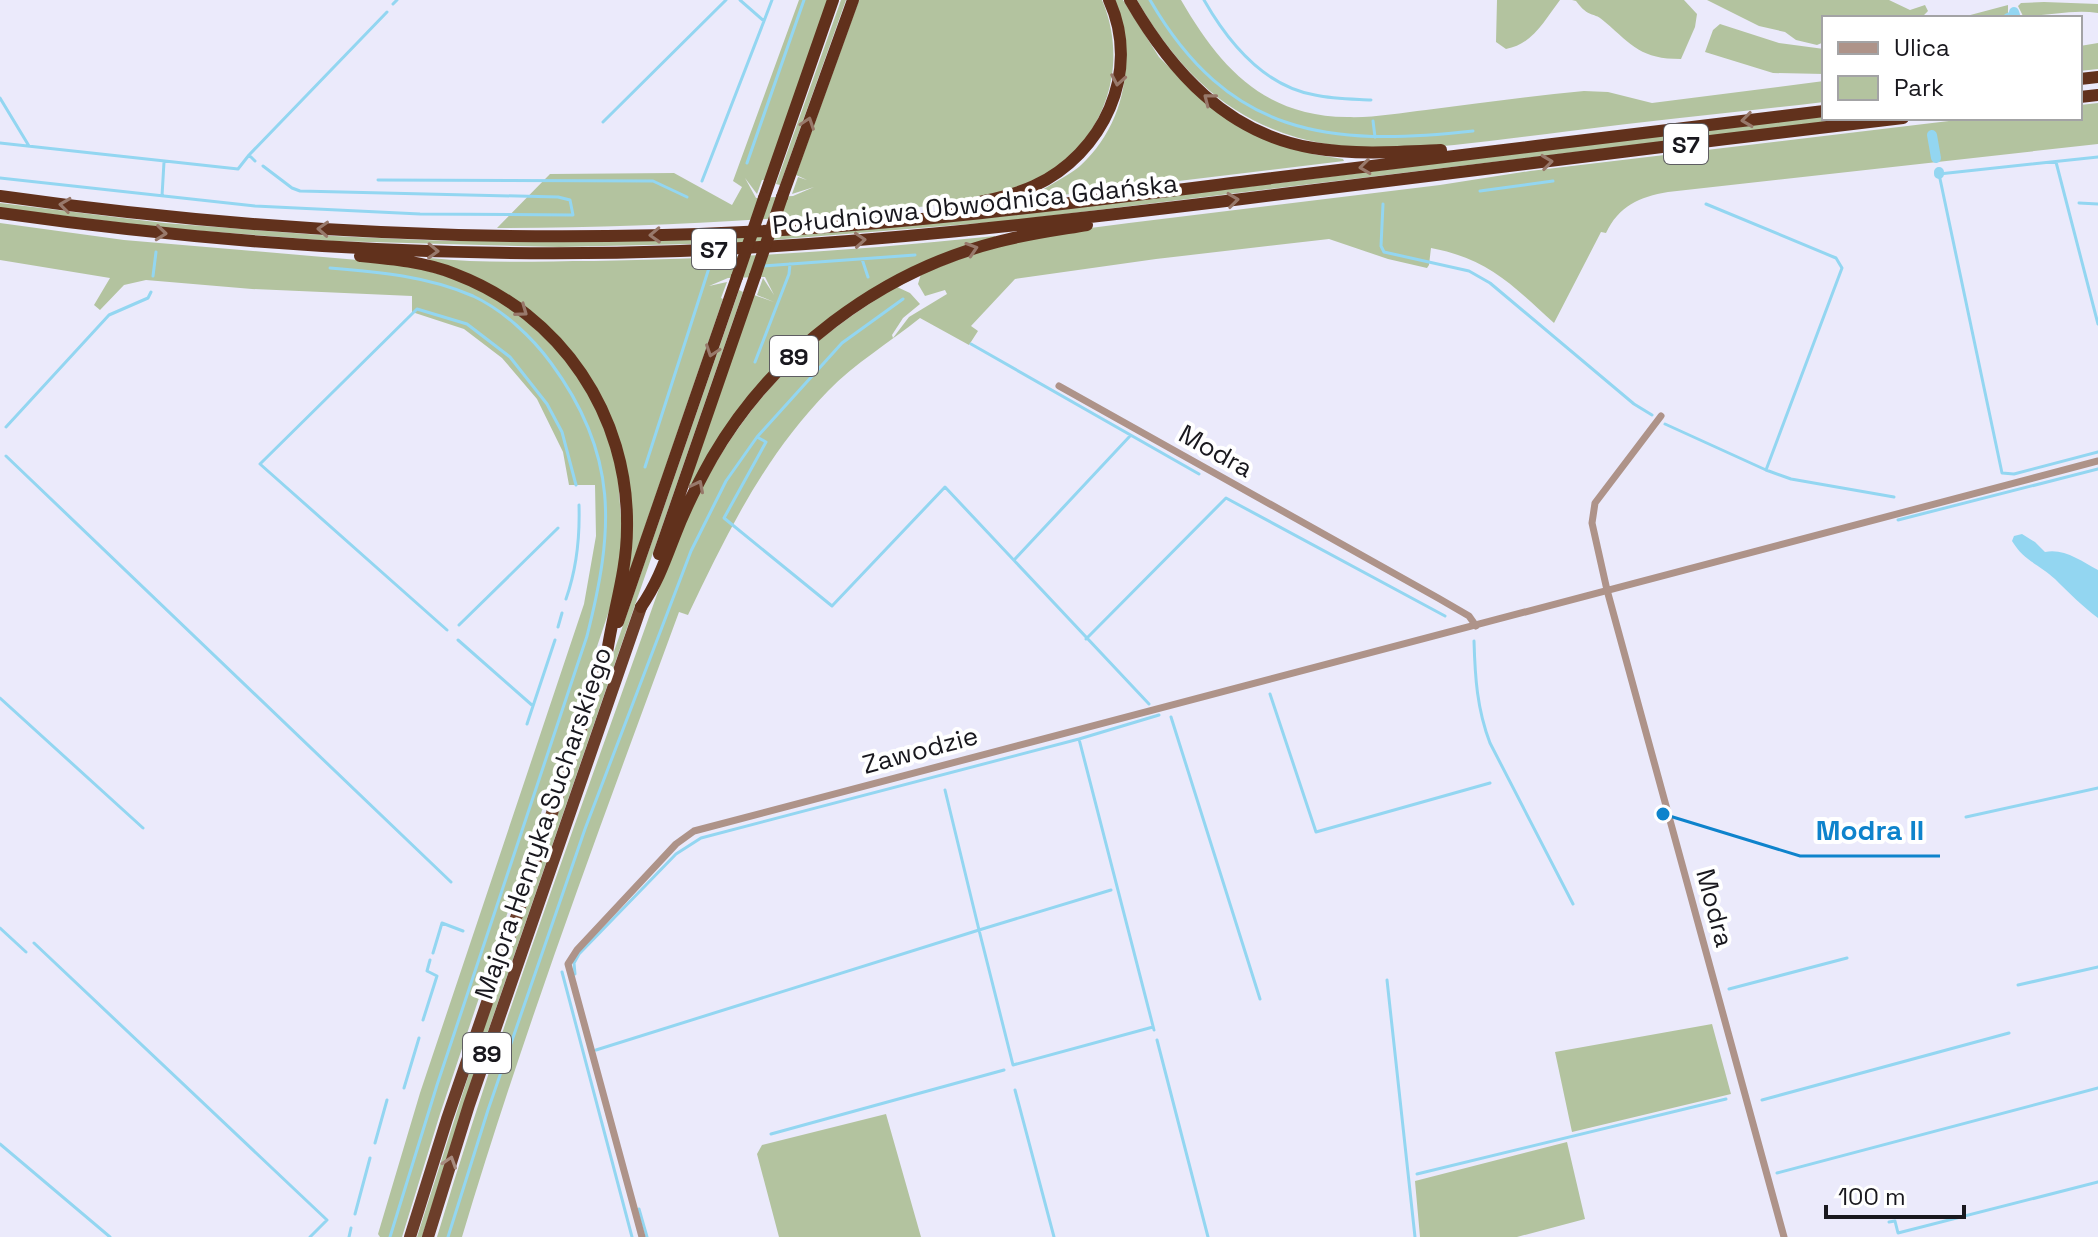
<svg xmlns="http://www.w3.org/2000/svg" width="2098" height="1237" font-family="'Space Grotesk',sans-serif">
  <rect width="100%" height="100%" fill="#ebeafb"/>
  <path fill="#b3c39f" d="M 799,0 L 828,0 L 765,180 L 762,180 L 757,194 L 745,178 L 756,198 L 793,196 L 814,187 L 792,194 L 798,177 L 807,180 L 796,175 L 859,0 L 1102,0 C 1134,75 1096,158 1021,188 C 1012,192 1001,193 991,195 C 948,205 904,209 860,212 C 739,222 618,228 497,228 L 550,174 L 674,173 L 732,205 L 742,187 L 733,181 Z
    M 841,0 L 846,0 L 780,185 L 776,184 Z
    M 1115,0 L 1123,0 L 1159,57 L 1205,103 L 1312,154 L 1343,159 L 1344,161 L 1029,199 C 1037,191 1066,178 1080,166 C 1127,123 1136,58 1115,0 Z
    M 1137,0 L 1181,0 C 1220,67 1263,116 1347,117 C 1373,118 1400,113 1426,110 C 1479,103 1532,96 1584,91 L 1608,92 L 1652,103 L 1824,81 L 1824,102 C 1740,112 1655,120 1570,131 C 1388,153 1245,187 1137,0 Z
    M 1497,0 L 1560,0 C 1544,21 1533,44 1506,49 L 1496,42 Z
    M 1572,0 L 1684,0 L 1697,14 L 1695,27 L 1681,59 C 1641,59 1633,46 1605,22 C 1594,11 1589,19 1576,1 Z
    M 1707,0 L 1889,0 L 1910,10 L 1925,5 L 1928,11 L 1921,18 L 1824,18 L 1824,42 L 1817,45 L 1796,40 L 1785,32 L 1759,26 Z
    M 2044,2 L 2098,4 L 2098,13 C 2073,9 2048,16 2023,16 L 2018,6 L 2021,3 Z
    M 2008,5 L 2008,15 L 2003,18 L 1959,18 Z
    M 1720,24 L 1779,43 L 1824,49 L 1824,74 L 1773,73 L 1705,52 L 1713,30 Z
    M 2098,43 L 2098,69 L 2080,71 L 2080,46 Z
    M 2098,103 L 2098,144 L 1668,192 C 1639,197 1619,206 1606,233 L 1601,232 L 1554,323 C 1512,285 1489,259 1431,248 L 1429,265 L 1427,268 L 1388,259 L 1329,239 L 1156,259 L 1015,279 L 971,326 L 978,331 L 969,345 L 920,318 C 890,342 854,364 828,391 C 764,457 727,533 688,615 L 679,612 C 603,819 525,1026 462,1237 L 437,1237 C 506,1006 592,780 672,552 C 723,431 782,354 897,287 L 910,293 L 920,304 L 903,318 L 892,335 L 893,338 L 909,317 L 947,294 L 945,290 L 925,296 L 918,284 L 921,274 L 983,250 L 1075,230 L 1129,223 L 1440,185 L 1530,171 L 1974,118 L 2080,118 L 2080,105 Z
    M 1824,116 L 1856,118 L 1007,221 L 735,243 L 559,247 L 333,241 L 164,228 L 0,208 L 0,203 L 164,223 L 333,236 L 446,241 L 671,240 L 1229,189 Z
    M 0,223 L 124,240 L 370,261 L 414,267 L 462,281 L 516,311 L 561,353 L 593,399 L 617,464 L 623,545 L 613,599 L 440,1114 L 402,1237 L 380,1237 L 378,1234 L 420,1093 L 584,604 L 596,536 L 595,485 L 569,485 L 563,452 L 537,399 L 502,358 L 464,329 L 412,312 L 412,296 L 252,289 L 146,280 L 124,285 L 100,310 L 94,305 L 110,278 L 0,260 Z
    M 995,236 L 995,238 L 971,245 L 804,341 L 690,488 L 688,488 L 691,478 L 754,295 L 774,302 L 757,295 L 763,278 L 774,295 L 765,277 L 728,278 L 709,286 L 727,282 L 721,298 L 723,299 L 626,582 L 629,479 L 622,449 L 604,402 L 554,333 L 429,262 L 430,258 C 484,264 540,261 594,261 C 728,259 862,250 995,236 Z
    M 739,290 L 743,292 L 486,1037 L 422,1237 L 417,1237 L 481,1036 Z
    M 1712,1024 L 1731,1094 L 1572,1132 L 1555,1052 Z
    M 886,1114 L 921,1237 L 779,1237 L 757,1154 L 762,1145 Z
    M 1567,1142 L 1585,1219 L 1517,1237 L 1420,1237 L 1415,1181 Z"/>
  <path fill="#93d6f1" d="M 2022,534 L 2035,542 L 2045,552 C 2064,548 2081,561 2098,570 L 2098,618 C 2082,606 2069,593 2055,579 C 2039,564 2024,561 2012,541 L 2014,536 Z"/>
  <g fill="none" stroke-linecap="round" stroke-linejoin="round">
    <path stroke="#93d6f1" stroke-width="3" d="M 740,0 L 764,21 L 772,0
      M 1150,0 C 1229,136 1328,147 1473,131
      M 1204,0 C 1228,42 1263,86 1315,95 C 1333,99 1353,99 1371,100
      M 393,4 L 397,0
      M 0,98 L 29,146
      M 1373,121 L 1375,137
      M 603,122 L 726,0
      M 0,143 L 238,169 L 249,155 L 255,161
      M 249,155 L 387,12
      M 2098,157 L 1939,174 L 2002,473 L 2014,474 L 2098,452
      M 2056,162 L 2098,324
      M 747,163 L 804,0
      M 0,178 L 255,206 L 420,214 L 573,215 L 570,200 L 558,197 L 300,191 L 292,188 L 263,166
      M 378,180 L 653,181 L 687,197
      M 702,181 L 764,21
      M 1480,191 L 1553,181
      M 162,196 L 164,162
      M 2079,203 L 2098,204
      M 1383,204 L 1381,246 L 1384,252 L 1469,271 L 1490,283 L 1634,404 L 1652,415
      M 1706,204 L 1836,258 L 1842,268 L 1766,470
      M 862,259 L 868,277
      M 763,266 L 915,255
      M 330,268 C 379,272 427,276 473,296 C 503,310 532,337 551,363 C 619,455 614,530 587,636 L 437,1085 L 390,1237
      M 153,276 L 156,252
      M 971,344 L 1199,474
      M 755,362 L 789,274 L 790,264
      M 1665,424 L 1766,470 L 1791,479 L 1894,497
      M 6,427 L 109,315 L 148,298 L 151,292
      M 757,437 L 766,442 L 724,518 L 832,606 L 945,487 L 1149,704
      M 6,456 L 451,882
      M 645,467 L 709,268 L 735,267
      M 1898,520 L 2098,469
      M 1015,559 L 1130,436
      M 566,599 C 577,568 580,538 579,505
      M 459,625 L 558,528
      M 558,627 L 562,613
      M 447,630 L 260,464 L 417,309 L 467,324 L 510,357 L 547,404 L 562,432 L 576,485
      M 1086,639 L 1226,498 L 1445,616
      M 458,640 L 533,706 L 527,724
      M 1474,641 C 1475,677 1477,709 1490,743 L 1573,904
      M 1270,694 L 1316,832 L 1490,783
      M 0,698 L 143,828
      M 533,706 L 555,640
      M 1171,717 L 1260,999
      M 1966,817 L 2098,788
      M 1111,890 L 979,930 L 1013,1065 L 1153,1027
      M 0,928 L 26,952
      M 34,943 L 327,1220 L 310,1237
      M 433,953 L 442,923 L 463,931
      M 562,972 L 632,1237
      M 575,974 L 574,963 L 579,954 L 676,854 L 701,838 L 1079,739
      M 1387,980 L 1415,1237
      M 2018,985 L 2098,967
      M 1729,989 L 1847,958
      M 423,1020 L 437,976 L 427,971 L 430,960
      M 1154,1030 L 1079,739 L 1159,715
      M 1157,1040 L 1208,1237
      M 596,1050 L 979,930 L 945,790
      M 404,1088 L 419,1038
      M 1015,1090 L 1054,1237
      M 1762,1100 L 2009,1033
      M 771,1134 L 1004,1070
      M 375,1143 L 387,1100
      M 0,1144 L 110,1237
      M 1777,1173 L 2098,1088
      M 1417,1174 L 1726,1099
      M 639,1209 L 647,1237
      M 355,1214 L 370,1158
      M 1889,1222 L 1895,1221 L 1898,1233 L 2098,1182
      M 349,1237 L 351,1228
      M 448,1237 L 488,1110 L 585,829 L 691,551 L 726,481 L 757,437 L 842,343 L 903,299"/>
    <path stroke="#93d6f1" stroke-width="10" d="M 2008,18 L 2015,15 L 2014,12
      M 1932,135 L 1936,158
      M 1939,172 L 1939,174"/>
    <path stroke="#ae9389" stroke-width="7" d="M 1059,386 L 1438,598 L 1469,616 L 1476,626
      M 1661,416 L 1595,503 L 1592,523 L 1607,590 L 1784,1237
      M 642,1237 L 568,964 L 577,950 L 676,844 L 694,831 C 1162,707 1630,584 2098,461"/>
    <path stroke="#6c3e2a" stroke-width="12" d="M 410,1237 L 447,1119 L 607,653
      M 428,1237 L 469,1105 L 641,607"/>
    <path stroke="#61311c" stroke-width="12" d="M 1130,0 C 1171,71 1227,134 1313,148 C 1356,155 1399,152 1441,150
      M 2080,79 L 2098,77
      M 2080,97 L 2098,95
      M 0,196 C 247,231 495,244 744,232 C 913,224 1081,202 1248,181 C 1440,158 1632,134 1824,111
      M 782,197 L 853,0
      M 764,198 L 833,0
      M 951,210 C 978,200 1007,199 1034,186 C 1103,154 1142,72 1109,0
      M 0,213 C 225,245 453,259 680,251 C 863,244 1044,223 1226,201 C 1451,174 1677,144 1903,118
      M 360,256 C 392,259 425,262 455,274 C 561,314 629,415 627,528 C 627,571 613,611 607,653
      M 659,554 L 755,276
      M 641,607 C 657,584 665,561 675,535 C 685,509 698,483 712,458 C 773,353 879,272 997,242 C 1026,234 1057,230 1087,225
      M 618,622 L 737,277"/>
    <path stroke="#61311c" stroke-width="12" d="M 755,276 L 782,197
      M 737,277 L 764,198"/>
  </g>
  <defs><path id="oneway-chevron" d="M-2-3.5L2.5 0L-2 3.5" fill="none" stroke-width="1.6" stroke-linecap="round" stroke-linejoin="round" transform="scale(2)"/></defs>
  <g stroke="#98796b">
    <use href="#oneway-chevron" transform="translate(1118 80) rotate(100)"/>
    <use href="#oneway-chevron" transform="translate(1209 99) rotate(-142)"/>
    <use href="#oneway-chevron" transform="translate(1747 120) rotate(173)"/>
    <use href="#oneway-chevron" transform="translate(808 123) rotate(-71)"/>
    <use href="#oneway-chevron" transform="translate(1547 162) rotate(-7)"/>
    <use href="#oneway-chevron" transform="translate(1365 167) rotate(173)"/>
    <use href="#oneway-chevron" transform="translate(1233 200) rotate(-7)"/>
    <use href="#oneway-chevron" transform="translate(65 205) rotate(-173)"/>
    <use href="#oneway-chevron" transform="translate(323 229) rotate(-177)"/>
    <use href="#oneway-chevron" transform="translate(161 233) rotate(6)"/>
    <use href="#oneway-chevron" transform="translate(655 235) rotate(178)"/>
    <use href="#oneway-chevron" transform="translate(860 240) rotate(-4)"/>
    <use href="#oneway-chevron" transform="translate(972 249) rotate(-18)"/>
    <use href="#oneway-chevron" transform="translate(433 251) rotate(2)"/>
    <use href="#oneway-chevron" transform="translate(522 311) rotate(36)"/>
    <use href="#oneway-chevron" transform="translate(712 351) rotate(109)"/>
    <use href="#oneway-chevron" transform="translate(698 486) rotate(-63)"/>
  </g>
  <use stroke="#a78b7f" href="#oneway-chevron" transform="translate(450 1162) rotate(-72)"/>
  <g text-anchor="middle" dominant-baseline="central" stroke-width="8" stroke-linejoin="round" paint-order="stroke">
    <g fill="#fff" stroke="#5e5d62" stroke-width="2">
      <rect x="1664" y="124" width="44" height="40" rx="6"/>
      <rect x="692" y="229" width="44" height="40" rx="6"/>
      <rect x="770" y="336" width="48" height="40" rx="6"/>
      <rect x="463" y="1033" width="48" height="40" rx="6"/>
    </g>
    <g font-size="24" font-weight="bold" fill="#19181e">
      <text x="1686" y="144">S7</text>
      <text x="714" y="249">S7</text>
      <text x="794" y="356">89</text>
      <text x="487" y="1053">89</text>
    </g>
    <g font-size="26" fill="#19181e" stroke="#fff">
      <text transform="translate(975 204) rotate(-6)">Południowa Obwodnica Gdańska</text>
      <text transform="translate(1216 451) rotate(29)">Modra</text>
      <text transform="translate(920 750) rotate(-15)">Zawodzie</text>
      <text transform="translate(543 823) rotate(-71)">Majora Henryka Sucharskiego</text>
      <text transform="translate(1715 908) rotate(75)">Modra</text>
    </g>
  </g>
  <path fill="none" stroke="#0e83cc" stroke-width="3" d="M1663 814L1800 856H1940"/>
  <circle fill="#0e83cc" stroke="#fff" stroke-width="3" cx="1663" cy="814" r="8"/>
  <g font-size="28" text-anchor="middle" font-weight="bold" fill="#0e83cc" stroke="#fff" stroke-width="8" stroke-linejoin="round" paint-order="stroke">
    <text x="1870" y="840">Modra II</text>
  </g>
  <rect x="1822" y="16" width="260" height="104" fill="#ffffff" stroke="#a3a3a5" stroke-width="2"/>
  <rect x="1838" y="42" width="40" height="12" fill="#ae9389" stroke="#a3a3a5" stroke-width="2"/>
  <text x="1894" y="56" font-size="24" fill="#19181e">Ulica</text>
  <rect x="1838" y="76" width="40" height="24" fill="#b3c39f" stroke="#a3a3a5" stroke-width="2"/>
  <text x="1894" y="96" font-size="24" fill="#19181e">Park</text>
  <path d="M1826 1205v12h138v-12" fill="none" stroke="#19181e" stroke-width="4"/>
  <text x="1838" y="1205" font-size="24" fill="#19181e" stroke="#ffffff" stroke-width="6" paint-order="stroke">100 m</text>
</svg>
